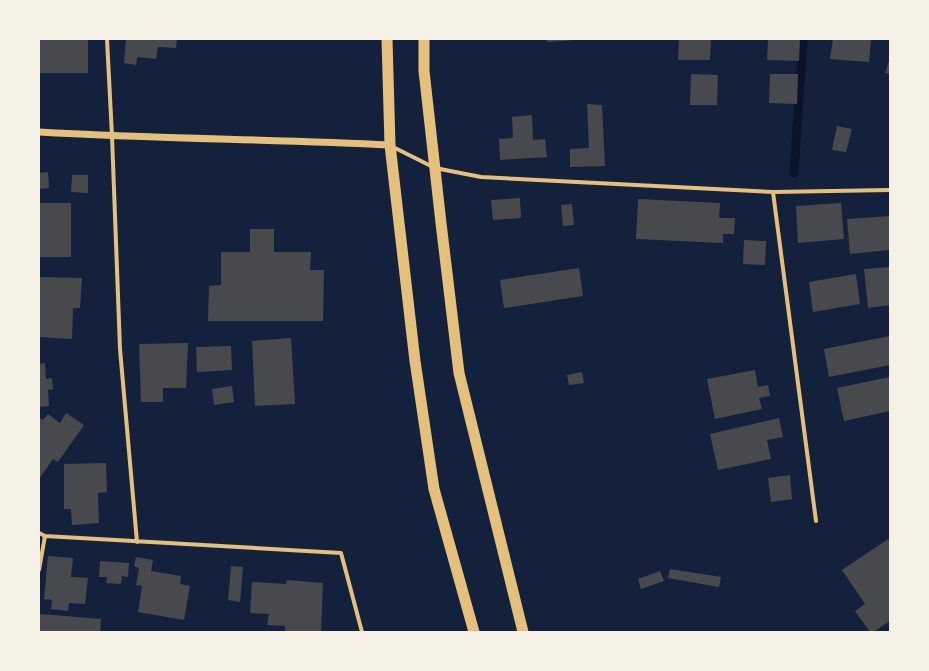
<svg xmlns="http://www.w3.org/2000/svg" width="929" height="671" font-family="Overpass,sans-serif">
  <rect width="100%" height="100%" fill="#14213d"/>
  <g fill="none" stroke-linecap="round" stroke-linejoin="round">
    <path stroke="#0b132b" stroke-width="9" d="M 794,173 L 803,39"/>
  </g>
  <path fill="#48494c" d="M 39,39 L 88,39 L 88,73 L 39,73 Z
    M 126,39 L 177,39 L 176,48 L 158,47 L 156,59 L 137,57 L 136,65 L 124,63 Z
    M 547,39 L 575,39 L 575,40 L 547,42 Z
    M 679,39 L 711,39 L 710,60 L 678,60 Z
    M 768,39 L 800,39 L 799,61 L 767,60 Z
    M 833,39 L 871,39 L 869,62 L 830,59 Z
    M 890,58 L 890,74 L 885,73 Z
    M 691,74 L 718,75 L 717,105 L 690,105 Z
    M 770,74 L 798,74 L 797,104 L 769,103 Z
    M 587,104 L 602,105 L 605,166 L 570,167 L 570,149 L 589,148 Z
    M 532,115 L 533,140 L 545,139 L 547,157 L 500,160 L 499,139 L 513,138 L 512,117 Z
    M 837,126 L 852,129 L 846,152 L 832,150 Z
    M 48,172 L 49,188 L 39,189 L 39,173 Z
    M 72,175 L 88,175 L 88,193 L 71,192 Z
    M 520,198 L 521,218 L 493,220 L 491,200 Z
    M 638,199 L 720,203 L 719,218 L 735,218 L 734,234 L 723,234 L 723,243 L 636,239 Z
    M 39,203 L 71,203 L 71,257 L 39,257 Z
    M 841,203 L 844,239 L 798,243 L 796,206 Z
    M 572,204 L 574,225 L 563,226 L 561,205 Z
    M 890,216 L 890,250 L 850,254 L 847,219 Z
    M 250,229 L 274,229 L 274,252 L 311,252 L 310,270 L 324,270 L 323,321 L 208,321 L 209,286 L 221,285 L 221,252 L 250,252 Z
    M 744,240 L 766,241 L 765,265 L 743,264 Z
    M 890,267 L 890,305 L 868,308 L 864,269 Z
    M 579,268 L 583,296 L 504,308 L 500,280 Z
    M 856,274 L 860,304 L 813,312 L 809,282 Z
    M 39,277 L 82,278 L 80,308 L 73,308 L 72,339 L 39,337 Z
    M 890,336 L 890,365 L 829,377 L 824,349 Z
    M 291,338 L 295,404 L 255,406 L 252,341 Z
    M 188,343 L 186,388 L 163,388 L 163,402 L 141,402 L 139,344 Z
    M 231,346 L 232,370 L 197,372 L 196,347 Z
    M 45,363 L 46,379 L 52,378 L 53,389 L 48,390 L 49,406 L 39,407 L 39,364 Z
    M 755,370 L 758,387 L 768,385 L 770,396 L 759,398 L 762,409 L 715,419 L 707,379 Z
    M 582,372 L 584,383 L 569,385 L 567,375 Z
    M 890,377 L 890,411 L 844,421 L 837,388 Z
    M 232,386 L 234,402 L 214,405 L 212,389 Z
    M 66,413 L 84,425 L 58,462 L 53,459 L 39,479 L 39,418 L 43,420 L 48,414 L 60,423 Z
    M 779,418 L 783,437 L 767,440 L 771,459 L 718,470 L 710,434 Z
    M 106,463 L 107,492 L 98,493 L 99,523 L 72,525 L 71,509 L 64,509 L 64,464 Z
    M 790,475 L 792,499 L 771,502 L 768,478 Z
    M 888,539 L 890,542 L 890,621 L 873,632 L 870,632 L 855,611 L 865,604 L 842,570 Z
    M 48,556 L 73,558 L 71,577 L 88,578 L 85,604 L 69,603 L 68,611 L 51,609 L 52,600 L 44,599 Z
    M 136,557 L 153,560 L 151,571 L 181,576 L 180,584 L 190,586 L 184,620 L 138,612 L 142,586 L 136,585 L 139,568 L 134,566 Z
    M 100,561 L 129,563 L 128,577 L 122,576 L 121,584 L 106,583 L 107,577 L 99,577 Z
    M 231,566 L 243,567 L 240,602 L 228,600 Z
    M 670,569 L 721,577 L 719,587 L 668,578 Z
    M 660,571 L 664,581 L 641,589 L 638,579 Z
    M 287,580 L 323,583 L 321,632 L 285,632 L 285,626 L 267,625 L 269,614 L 250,613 L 252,582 L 286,584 Z
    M 40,614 L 101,619 L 100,632 L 39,632 Z"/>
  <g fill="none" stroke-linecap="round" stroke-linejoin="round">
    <path stroke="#e5c07b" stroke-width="4" d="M 107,39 L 112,136 L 120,349 L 137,542
      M 391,146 L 435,168 L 481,177 L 773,192 L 890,190
      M 773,192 L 816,521
      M 39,533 L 45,536 L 341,553 L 362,632
      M 39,570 L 45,536"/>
    <path stroke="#e5c07b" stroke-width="7" d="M 39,132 C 156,139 273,139 390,145"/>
    <path stroke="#e5c07b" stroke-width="11" d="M 387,39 L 390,145 L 415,361 L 434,489 L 474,632
      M 424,39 L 424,71 L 441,223 L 459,373 L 523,632"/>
  </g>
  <rect width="929" height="671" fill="none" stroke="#f6f1e7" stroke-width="80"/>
</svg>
